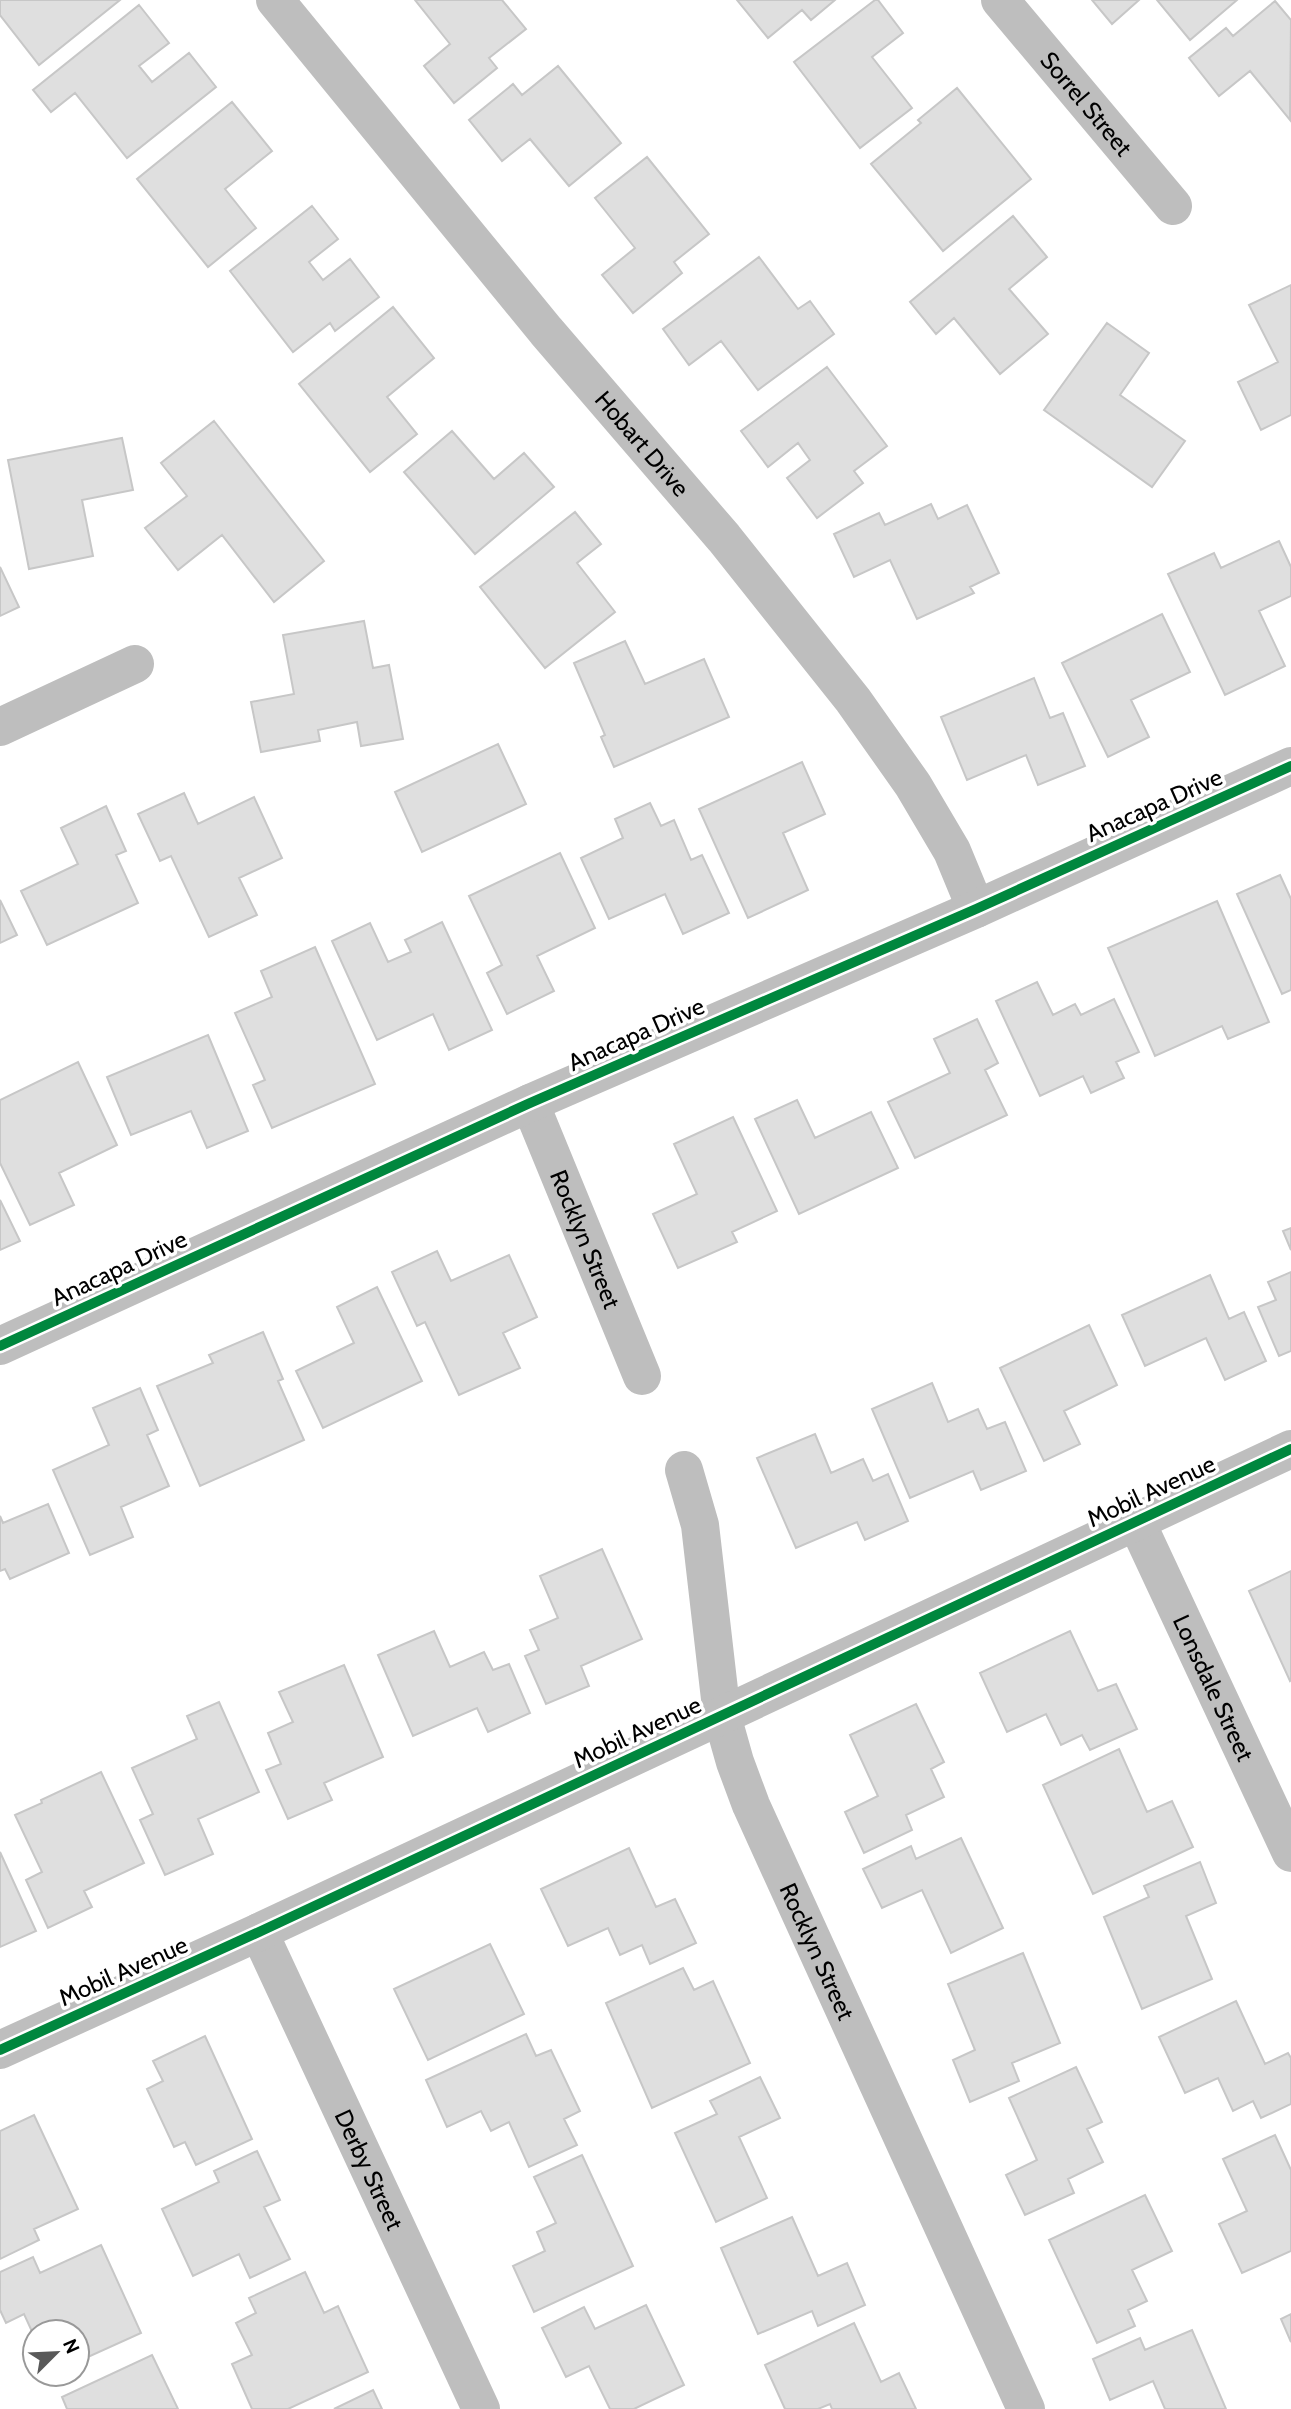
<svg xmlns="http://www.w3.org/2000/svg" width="1291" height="2409" font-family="Cabin,sans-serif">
  <rect width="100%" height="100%" fill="#fff"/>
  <path fill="#dfdfdf" stroke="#c7c7c7" stroke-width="2" d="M 0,0 L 120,0 L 39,65 L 0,15 Z
    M 415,0 L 502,0 L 526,29 L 489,58 L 497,68 L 454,103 L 424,66 L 450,44 Z
    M 737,0 L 835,0 L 811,20 L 802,10 L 768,38 Z
    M 875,0 L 878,0 L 903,33 L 872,57 L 912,108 L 860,148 L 794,62 Z
    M 1092,0 L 1139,0 L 1112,24 Z
    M 1157,0 L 1237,0 L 1190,40 Z
    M 1275,1 L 1291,20 L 1290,120 L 1250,71 L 1219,96 L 1189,58 L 1226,28 L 1233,36 Z
    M 139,5 L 169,43 L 139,66 L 152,82 L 189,53 L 216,87 L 127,158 L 75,93 L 51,112 L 33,90 Z
    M 558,66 L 621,143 L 569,186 L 530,139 L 502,161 L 469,120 L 513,84 L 522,95 Z
    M 957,88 L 1031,179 L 943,251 L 871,164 L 921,123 L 918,120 Z
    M 232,102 L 272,151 L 225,189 L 256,228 L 208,267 L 137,179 Z
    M 647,157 L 709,234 L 674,262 L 682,273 L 633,313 L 602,275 L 635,248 L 595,198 Z
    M 312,206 L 338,239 L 309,262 L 323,280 L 350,259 L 379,297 L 335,331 L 330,323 L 293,352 L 230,271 Z
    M 1013,216 L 1047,257 L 1009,289 L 1048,334 L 1000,374 L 954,318 L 936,334 L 910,302 Z
    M 759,257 L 798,309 L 810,301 L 834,334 L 758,390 L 721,341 L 689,365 L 663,329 Z
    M 1291,285 L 1291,415 L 1261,430 L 1238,382 L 1278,362 L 1249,305 Z
    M 393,307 L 434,358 L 387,397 L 417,434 L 370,472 L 299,384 Z
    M 1107,323 L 1149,353 L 1120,395 L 1185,441 L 1152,487 L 1044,410 Z
    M 827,367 L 887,446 L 854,471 L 863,483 L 817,518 L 787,478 L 810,460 L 798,443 L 768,467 L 741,431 Z
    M 214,421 L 324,561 L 274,602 L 222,535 L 178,570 L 145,528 L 187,496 L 161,463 Z
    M 452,431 L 494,479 L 524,453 L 554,487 L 475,554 L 404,472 Z
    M 122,438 L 133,490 L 82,500 L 93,556 L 29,569 L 8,460 Z
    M 931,504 L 938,519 L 967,505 L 999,573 L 970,587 L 974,593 L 917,619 L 890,560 L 854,577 L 834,534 L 879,513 L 885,525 Z
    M 575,512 L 601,544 L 577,563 L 615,612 L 545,668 L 480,587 Z
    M 1279,541 L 1291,567 L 1291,596 L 1259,611 L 1285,666 L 1225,695 L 1168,574 L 1214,553 L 1221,568 Z
    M 0,567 L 19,607 L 0,616 Z
    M 1162,614 L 1190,672 L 1131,700 L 1149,737 L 1108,757 L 1062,663 Z
    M 364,621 L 373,668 L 389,665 L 403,739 L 361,746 L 357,722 L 318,730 L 320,741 L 261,752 L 251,702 L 294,694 L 283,635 Z
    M 625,641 L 645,684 L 704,659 L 729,717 L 614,767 L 601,737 L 605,735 L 574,663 Z
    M 1034,678 L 1050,718 L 1063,713 L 1085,766 L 1038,785 L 1026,755 L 967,780 L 941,717 Z
    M 498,744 L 526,804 L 422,852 L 395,792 Z
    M 802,762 L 825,814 L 783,833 L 808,890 L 748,918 L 699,809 Z
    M 184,793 L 198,824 L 254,797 L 282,858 L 239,878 L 257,915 L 209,937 L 171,856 L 160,861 L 138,814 Z
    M 650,803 L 661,826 L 674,820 L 691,860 L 702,855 L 729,913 L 683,934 L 665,894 L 609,919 L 581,858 L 623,838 L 615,819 Z
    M 106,806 L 126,851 L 116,855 L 138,903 L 47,945 L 21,891 L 78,864 L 61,828 Z
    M 560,853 L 595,928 L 537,956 L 554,991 L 507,1014 L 487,973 L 502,965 L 469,896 Z
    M 1280,875 L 1291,899 L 1291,990 L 1282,994 L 1237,894 Z
    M 0,900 L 17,935 L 0,943 Z
    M 1217,901 L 1269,1022 L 1228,1039 L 1222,1026 L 1155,1056 L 1108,948 Z
    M 442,922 L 492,1030 L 449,1050 L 433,1014 L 377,1040 L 332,941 L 370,923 L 388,962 L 411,952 L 405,940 Z
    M 315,947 L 375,1084 L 272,1128 L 253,1085 L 265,1080 L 235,1013 L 272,997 L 261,971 Z
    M 1037,982 L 1053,1015 L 1075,1004 L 1081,1015 L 1114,999 L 1139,1052 L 1116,1062 L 1124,1078 L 1091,1093 L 1083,1076 L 1040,1096 L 996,1001 Z
    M 977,1019 L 998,1063 L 985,1070 L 1007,1115 L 915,1158 L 888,1102 L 950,1073 L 934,1039 Z
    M 208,1035 L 248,1131 L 207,1148 L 191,1111 L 131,1135 L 107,1077 Z
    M 78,1062 L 117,1145 L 59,1173 L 74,1205 L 30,1225 L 0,1163 L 0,1100 Z
    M 797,1100 L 815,1138 L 871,1112 L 898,1168 L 799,1214 L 755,1119 Z
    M 733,1117 L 777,1211 L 732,1232 L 737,1242 L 678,1268 L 653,1214 L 697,1194 L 674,1144 Z
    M 0,1200 L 20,1241 L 0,1250 Z
    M 1291,1228 L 1291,1250 L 1283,1231 Z
    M 437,1251 L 451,1281 L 509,1255 L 537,1317 L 503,1333 L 520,1368 L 459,1395 L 425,1322 L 417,1326 L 392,1272 Z
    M 1291,1272 L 1291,1351 L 1279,1356 L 1258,1307 L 1276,1300 L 1268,1282 Z
    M 1210,1275 L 1229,1319 L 1244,1312 L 1266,1361 L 1225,1380 L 1206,1338 L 1145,1366 L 1122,1315 Z
    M 377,1287 L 422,1381 L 323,1428 L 296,1371 L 354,1343 L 337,1307 Z
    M 1089,1325 L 1117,1385 L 1064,1411 L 1080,1444 L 1044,1461 L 1000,1368 Z
    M 263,1332 L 283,1379 L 278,1381 L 304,1440 L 200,1486 L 157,1386 L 213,1363 L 209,1355 Z
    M 932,1383 L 948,1422 L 978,1409 L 987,1429 L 1005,1422 L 1026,1471 L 981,1490 L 973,1471 L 910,1498 L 872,1409 Z
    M 140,1388 L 158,1430 L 147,1435 L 169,1486 L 121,1507 L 133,1537 L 90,1555 L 53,1470 L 109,1445 L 93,1408 Z
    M 815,1434 L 831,1473 L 863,1459 L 873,1481 L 888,1474 L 908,1521 L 865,1540 L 857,1522 L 796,1548 L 757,1458 Z
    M 48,1504 L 69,1553 L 10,1579 L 5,1569 L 0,1571 L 0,1516 L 3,1523 Z
    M 602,1549 L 642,1639 L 581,1666 L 589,1686 L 546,1704 L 525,1656 L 539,1650 L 530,1630 L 558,1618 L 540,1576 Z
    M 1291,1571 L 1291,1680 L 1290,1681 L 1249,1591 Z
    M 434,1631 L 450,1667 L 484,1652 L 493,1670 L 509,1664 L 530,1713 L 488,1732 L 477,1708 L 413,1736 L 378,1655 Z
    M 1070,1631 L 1098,1691 L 1116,1684 L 1137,1729 L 1090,1750 L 1082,1735 L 1061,1745 L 1046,1714 L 1007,1732 L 980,1673 Z
    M 344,1665 L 383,1757 L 324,1783 L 332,1800 L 288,1819 L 266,1770 L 281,1764 L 268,1733 L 293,1722 L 279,1692 Z
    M 219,1702 L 259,1792 L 198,1819 L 213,1854 L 165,1875 L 140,1820 L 153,1814 L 132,1768 L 197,1739 L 187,1716 Z
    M 916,1704 L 944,1762 L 931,1769 L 944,1797 L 906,1815 L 912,1830 L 864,1853 L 845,1812 L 878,1796 L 850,1735 Z
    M 1119,1749 L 1147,1812 L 1172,1801 L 1193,1847 L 1093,1894 L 1043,1785 Z
    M 101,1772 L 144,1863 L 84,1891 L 92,1907 L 48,1928 L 26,1880 L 42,1872 L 15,1815 L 42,1803 L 41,1800 Z
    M 961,1838 L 1003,1928 L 951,1953 L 922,1890 L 882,1908 L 863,1869 L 911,1846 L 916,1859 Z
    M 629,1848 L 656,1907 L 675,1899 L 696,1943 L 650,1964 L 642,1945 L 620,1955 L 608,1928 L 568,1946 L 541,1889 Z
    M 0,1852 L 36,1931 L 0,1947 Z
    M 1200,1862 L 1216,1903 L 1186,1916 L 1212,1979 L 1142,2009 L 1104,1917 L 1149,1897 L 1144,1886 Z
    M 490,1944 L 524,2014 L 428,2060 L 394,1989 Z
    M 1023,1953 L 1060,2043 L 1012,2063 L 1019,2081 L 970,2102 L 953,2060 L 975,2050 L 948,1984 Z
    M 683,1968 L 694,1990 L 713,1981 L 750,2063 L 652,2108 L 606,2003 Z
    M 1236,2001 L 1265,2064 L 1288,2053 L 1291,2058 L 1291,2104 L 1261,2118 L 1253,2101 L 1233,2111 L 1218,2078 L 1185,2093 L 1159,2037 Z
    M 526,2034 L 536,2056 L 551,2050 L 580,2111 L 564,2119 L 577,2145 L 529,2167 L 509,2122 L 491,2131 L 481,2111 L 447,2127 L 426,2080 Z
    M 205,2036 L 252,2139 L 196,2165 L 185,2142 L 174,2147 L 147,2089 L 163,2081 L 153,2061 Z
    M 1076,2067 L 1102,2122 L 1087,2129 L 1103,2162 L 1068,2179 L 1074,2193 L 1025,2215 L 1006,2175 L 1037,2160 L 1009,2098 Z
    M 760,2077 L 780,2118 L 739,2137 L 767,2198 L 716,2222 L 675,2133 L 717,2114 L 710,2101 Z
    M 34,2115 L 78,2209 L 34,2229 L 39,2240 L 0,2259 L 0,2131 Z
    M 1275,2135 L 1291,2170 L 1291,2251 L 1242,2273 L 1219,2224 L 1247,2211 L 1223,2159 Z
    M 257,2151 L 280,2200 L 264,2207 L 290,2259 L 250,2278 L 239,2254 L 193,2276 L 162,2209 L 219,2182 L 214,2171 Z
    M 582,2155 L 633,2266 L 534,2312 L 513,2266 L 545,2251 L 537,2232 L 556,2223 L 534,2177 Z
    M 1145,2195 L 1172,2251 L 1132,2270 L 1147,2301 L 1128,2310 L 1135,2326 L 1097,2343 L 1049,2240 Z
    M 792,2217 L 818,2276 L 847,2263 L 865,2305 L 818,2326 L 812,2311 L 758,2334 L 721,2248 Z
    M 101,2245 L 141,2333 L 77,2362 L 77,2332 L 35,2332 L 35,2338 L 24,2314 L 6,2323 L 0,2310 L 0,2272 L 33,2257 L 40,2273 Z
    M 305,2272 L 324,2313 L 338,2306 L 368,2372 L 288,2409 L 252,2409 L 232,2364 L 252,2355 L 236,2323 L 256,2313 L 249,2298 Z
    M 646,2305 L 684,2385 L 634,2409 L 610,2409 L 589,2366 L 566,2377 L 542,2328 L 584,2307 L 595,2329 Z
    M 1291,2314 L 1291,2342 L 1281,2319 Z
    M 854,2323 L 881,2382 L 899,2373 L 916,2409 L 832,2409 L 830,2404 L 818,2409 L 785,2409 L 765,2365 Z
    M 1192,2330 L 1226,2409 L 1165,2409 L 1153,2381 L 1110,2400 L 1093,2359 L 1140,2338 L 1145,2350 Z
    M 152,2355 L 178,2409 L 67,2409 L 62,2397 Z
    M 373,2390 L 382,2409 L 334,2409 Z"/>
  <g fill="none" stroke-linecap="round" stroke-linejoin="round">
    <g stroke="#bebebe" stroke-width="38">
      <path id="s1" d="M 275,0 L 546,331 L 724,538 L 853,700 L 913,785 L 952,851 L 976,909"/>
      <path id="s2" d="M 1000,0 L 1173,206"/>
      <path d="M 0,727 L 135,664"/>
      <path id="s3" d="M 530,1103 L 642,1376"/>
      <path d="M 0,1346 L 530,1103 L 976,909 L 1291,766"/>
      <path id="s4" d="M 684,1470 L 700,1525 L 722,1716 L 735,1762 L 751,1805 L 1026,2409"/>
      <path id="s5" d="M 1136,1521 L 1291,1853"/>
      <path id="s6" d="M 259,1932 L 481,2409"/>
      <path d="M 0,2050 L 259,1932 L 1291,1449"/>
    </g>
    <g stroke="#fff" stroke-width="15">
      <path id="cycleway" d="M 0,1346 L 530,1103 L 976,909 L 1291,766
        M 0,2050 L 259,1932 L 1291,1449"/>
    </g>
    <use href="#cycleway" stroke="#00873e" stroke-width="10"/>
  </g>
  <g text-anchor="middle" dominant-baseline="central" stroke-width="7" stroke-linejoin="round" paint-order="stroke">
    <g font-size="24" fill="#000" stroke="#fff">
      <text stroke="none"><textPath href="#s2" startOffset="135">Sorrel Street</textPath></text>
      <text stroke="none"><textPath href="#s1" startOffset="576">Hobart Drive</textPath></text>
      <text transform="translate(1154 805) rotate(-24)">Anacapa Drive</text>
      <text transform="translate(636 1034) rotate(-24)">Anacapa Drive</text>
      <text stroke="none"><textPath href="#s3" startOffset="147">Rocklyn Street</textPath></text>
      <text transform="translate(119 1268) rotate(-25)">Anacapa Drive</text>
      <text transform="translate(1151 1491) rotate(-25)">Mobil Avenue</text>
      <text stroke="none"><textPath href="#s5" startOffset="184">Lonsdale Street</textPath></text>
      <text transform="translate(637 1732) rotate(-25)">Mobil Avenue</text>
      <text stroke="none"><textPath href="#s4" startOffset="504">Rocklyn Street</textPath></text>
      <text transform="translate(123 1971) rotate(-24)">Mobil Avenue</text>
      <text stroke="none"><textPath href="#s6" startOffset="262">Derby Street</textPath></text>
    </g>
  </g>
  <g transform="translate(56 2353) rotate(66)"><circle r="33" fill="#ffffff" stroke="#999999" stroke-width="2"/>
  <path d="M0-5L12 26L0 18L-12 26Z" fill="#595959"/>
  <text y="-10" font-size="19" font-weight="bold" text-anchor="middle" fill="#000000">N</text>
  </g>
</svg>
